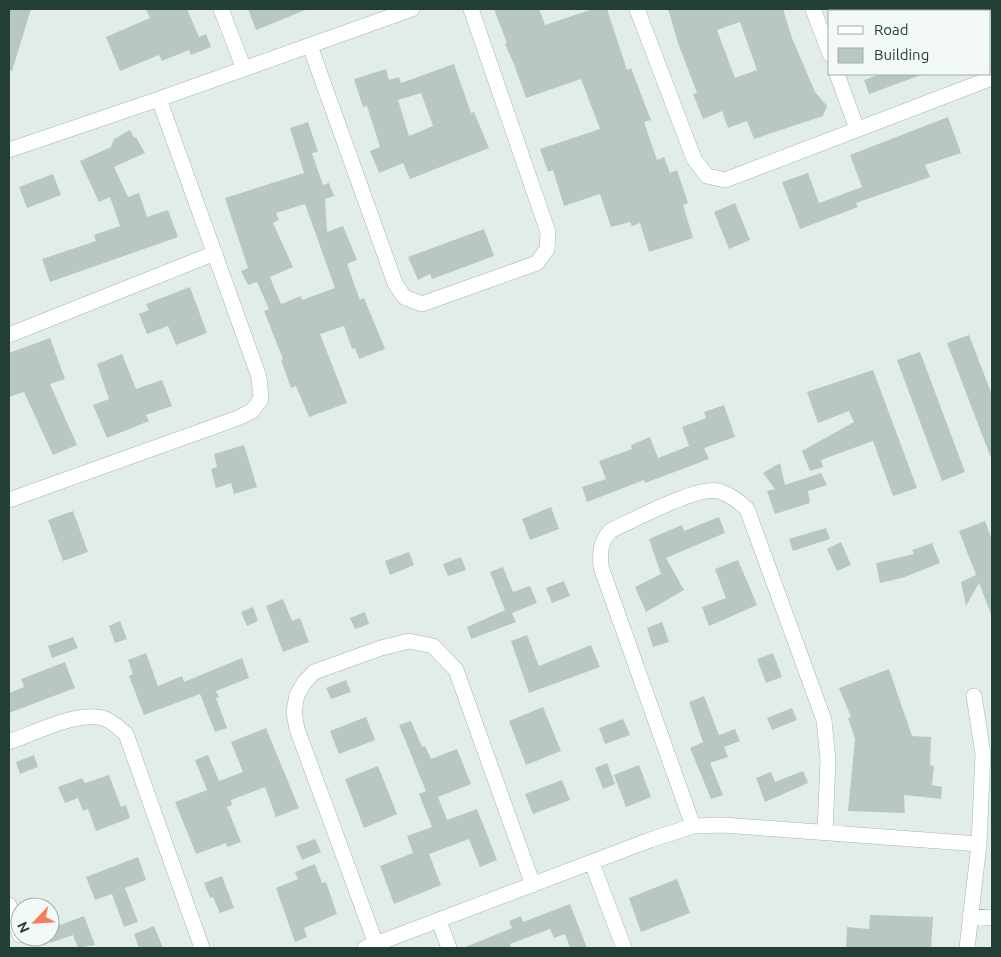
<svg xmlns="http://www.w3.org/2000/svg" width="1001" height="957" font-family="Ubuntu,sans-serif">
  <rect width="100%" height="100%" fill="#e2ede8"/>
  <path fill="#b8c8c1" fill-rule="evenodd" d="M 9,9 L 31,9 L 12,71 L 9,70 Z
    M 146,9 L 187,9 L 199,37 L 206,34 L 211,47 L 191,55 L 189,50 L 162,61 L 159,55 L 120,71 L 106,37 L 150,18 Z
    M 248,9 L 308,9 L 256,30 Z
    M 494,9 L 539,9 L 545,25 L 593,9 L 607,9 L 627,70 L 631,68 L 651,120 L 644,122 L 657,160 L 664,157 L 670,173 L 677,170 L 688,203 L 683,205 L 693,238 L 649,252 L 640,223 L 632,226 L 630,222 L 611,227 L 600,194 L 564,206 L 553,170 L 548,172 L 540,149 L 600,129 L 581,79 L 526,98 L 514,64 L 505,44 L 507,43 Z
    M 668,9 L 783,9 L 792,38 L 815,92 L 827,106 L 823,116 L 754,139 L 747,121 L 728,128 L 722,111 L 703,119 L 693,94 L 697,93 L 678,43 ZM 740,22 L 757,70 L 735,78 L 717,30 Z
    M 454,64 L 471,113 L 474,112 L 489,148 L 410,179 L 403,163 L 379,173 L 370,151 L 380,147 L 367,106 L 363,107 L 354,79 L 386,69 L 389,80 L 399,77 L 401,83 ZM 421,93 L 433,126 L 409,136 L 398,100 Z
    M 880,74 L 920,74 L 921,75 L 869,94 L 864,80 Z
    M 948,117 L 961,153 L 925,165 L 930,177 L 856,203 L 858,207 L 800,229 L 782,182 L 808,173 L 819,203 L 862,187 L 850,155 Z
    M 308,122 L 318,152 L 312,153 L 323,185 L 329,183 L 334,196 L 325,199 L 327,232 L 343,226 L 357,260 L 347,264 L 360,300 L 364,298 L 385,349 L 359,359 L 355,348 L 352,349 L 344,326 L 320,334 L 347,403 L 309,417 L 296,386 L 291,388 L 281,360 L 283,359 L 264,311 L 269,309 L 257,282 L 248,285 L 241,271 L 248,268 L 225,198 L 304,173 L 290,128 ZM 305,204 L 335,288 L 302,300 L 301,296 L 281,304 L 270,277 L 293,267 L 273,223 L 279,220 L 276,213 Z
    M 130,130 L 134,138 L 136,137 L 145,153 L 114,167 L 128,197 L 139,193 L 147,217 L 168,210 L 178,237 L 50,282 L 42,259 L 96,241 L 94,235 L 120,226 L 110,197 L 99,202 L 80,161 L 111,147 L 114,139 Z
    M 53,174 L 61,195 L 27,208 L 19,187 Z
    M 735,203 L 750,240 L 729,249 L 714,212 Z
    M 484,229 L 494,256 L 432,279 L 430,274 L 418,280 L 408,257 Z
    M 190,287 L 207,333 L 176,345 L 168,326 L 147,334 L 139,314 L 149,310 L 146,304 Z
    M 969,335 L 992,395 L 991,458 L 947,343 Z
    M 50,338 L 65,379 L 50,384 L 77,445 L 53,455 L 24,392 L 9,397 L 9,353 Z
    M 920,352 L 965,472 L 942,481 L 897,360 Z
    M 122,354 L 136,389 L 162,380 L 172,406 L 146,415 L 149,421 L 107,438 L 93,405 L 109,399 L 97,364 Z
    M 873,370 L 917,488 L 893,496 L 873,441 L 821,460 L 823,467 L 810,471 L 802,451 L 854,422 L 849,411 L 818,423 L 807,392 Z
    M 724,405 L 735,437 L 704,448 L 709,459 L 645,483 L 644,480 L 587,502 L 582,487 L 606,479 L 599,461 L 632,449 L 631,445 L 650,437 L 658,458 L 689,446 L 682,427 L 706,418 L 704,412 Z
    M 244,445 L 257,487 L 234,494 L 231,483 L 216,488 L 211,469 L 217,467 L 214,454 Z
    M 780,463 L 785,485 L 821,473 L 827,485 L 808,491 L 810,503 L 775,514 L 767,491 L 775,489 L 763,473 Z
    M 551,507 L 559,529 L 530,540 L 522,519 Z
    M 73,511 L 88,552 L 63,561 L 48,520 Z
    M 719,517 L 725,533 L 666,558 L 684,590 L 646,612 L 635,587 L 661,574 L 649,539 L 682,525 L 684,531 Z
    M 985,521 L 992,540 L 991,614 L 979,583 L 966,606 L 961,582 L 976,575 L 959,531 Z
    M 826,528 L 830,539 L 793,551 L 789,539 Z
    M 841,542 L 851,565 L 837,571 L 827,549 Z
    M 932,543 L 940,563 L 902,578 L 880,583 L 876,563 L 914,554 L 912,550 Z
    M 409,552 L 414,565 L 390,575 L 385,561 Z
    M 461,557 L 466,570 L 448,576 L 443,564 Z
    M 738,560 L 757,605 L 709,626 L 702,607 L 726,598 L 715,569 Z
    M 503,567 L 513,592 L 530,586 L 537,603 L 512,613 L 516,622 L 471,639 L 467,627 L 505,610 L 490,572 Z
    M 564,581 L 570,596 L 552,603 L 546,588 Z
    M 283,599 L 292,621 L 300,618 L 309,642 L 283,652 L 266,606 Z
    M 253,607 L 258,621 L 247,626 L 241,612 Z
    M 365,612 L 369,624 L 355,629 L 350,618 Z
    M 120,621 L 127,639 L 115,643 L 109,626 Z
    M 662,622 L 669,642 L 653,647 L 647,628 Z
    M 527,635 L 539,666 L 591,645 L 600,667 L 529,693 L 511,641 Z
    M 73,637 L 78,648 L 52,658 L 48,646 Z
    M 146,653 L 158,686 L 182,676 L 184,682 L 242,658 L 249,678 L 216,691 L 219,697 L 216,698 L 227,728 L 215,732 L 200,694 L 144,715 L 129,676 L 133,674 L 128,660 Z
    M 773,653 L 782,677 L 766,683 L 757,659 Z
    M 65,662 L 75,688 L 9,713 L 9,693 L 24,687 L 21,679 Z
    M 889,669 L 912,736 L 931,737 L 930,765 L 934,766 L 932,785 L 942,787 L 941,799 L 904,795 L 905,813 L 848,811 L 855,739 L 848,718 L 851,717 L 839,688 Z
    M 346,680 L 351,692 L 331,699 L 326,688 Z
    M 704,696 L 719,735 L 735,729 L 740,741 L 724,747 L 728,757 L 710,763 L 723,795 L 711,799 L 690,748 L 703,742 L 689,702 Z
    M 543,707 L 561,751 L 526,765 L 509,721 Z
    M 792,708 L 797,720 L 772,730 L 767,718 Z
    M 366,717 L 375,740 L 339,754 L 330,731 Z
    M 623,719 L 630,735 L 605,744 L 599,728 Z
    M 411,721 L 422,747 L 425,746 L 431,759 L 457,749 L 471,784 L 438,797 L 447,820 L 477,809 L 497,860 L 480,867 L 469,839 L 429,854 L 441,885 L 394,904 L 380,866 L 413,853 L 407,836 L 432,827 L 419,794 L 426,791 L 399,725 Z
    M 266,728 L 299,808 L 276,817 L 265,787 L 231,800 L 232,805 L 227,807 L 241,842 L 227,847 L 226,843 L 196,854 L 175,802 L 207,790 L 195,760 L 208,755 L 219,781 L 243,772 L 231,742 Z
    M 34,755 L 38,767 L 20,774 L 16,762 Z
    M 607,763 L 615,784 L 603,789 L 595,768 Z
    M 639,765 L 651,797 L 626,807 L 614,775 Z
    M 378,766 L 397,814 L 364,828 L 345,779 Z
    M 803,771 L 808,783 L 765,802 L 756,778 L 771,772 L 775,782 Z
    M 109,775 L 121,807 L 126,805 L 130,818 L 96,831 L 88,809 L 83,811 L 78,798 L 65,803 L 58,787 L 82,778 L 85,783 Z
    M 562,780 L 570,800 L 533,814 L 525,794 Z
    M 315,839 L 321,852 L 302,860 L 296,846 Z
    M 138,857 L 146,880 L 125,888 L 138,922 L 124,927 L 112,894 L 95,900 L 86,877 Z
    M 315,864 L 322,883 L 326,882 L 337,914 L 304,928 L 307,937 L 295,942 L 276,888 L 298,879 L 295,872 Z
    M 222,876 L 234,908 L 220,913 L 213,897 L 210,898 L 204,883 Z
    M 677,879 L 690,913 L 641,932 L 629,898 Z
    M 50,903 L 60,925 L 84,916 L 95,945 L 78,948 L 73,935 L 50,943 Z
    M 570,904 L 587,948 L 570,948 L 565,934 L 554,938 L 550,929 L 510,944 L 511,948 L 463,948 L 512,928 L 509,921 L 521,916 L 523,922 Z
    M 870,915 L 933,917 L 931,948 L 846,948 L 847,927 L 869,929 Z
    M 154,926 L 163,948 L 139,948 L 134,934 Z"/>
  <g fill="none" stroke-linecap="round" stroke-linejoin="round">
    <g stroke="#a5b5af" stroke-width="16">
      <path id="street" d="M 221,9 L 244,69
        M 637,9 L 694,159 L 707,176 L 725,180 L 992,78
        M 813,9 L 830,54
        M 310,46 L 395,283 L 404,297 L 422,304 L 537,263 L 547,249 L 548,232 L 471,9
        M 837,74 L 857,129
        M 9,150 L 159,99 L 412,9
        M 9,335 L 215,253
        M 9,500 L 238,418 L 252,411 L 261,399 L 259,377 L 159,99
        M 9,742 C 35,733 76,711 103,718 C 112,721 119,728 126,734 L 202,948
        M 693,826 L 601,567 C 600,552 600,543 610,531 C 632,521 696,486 718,491 C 730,494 738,501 747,509 L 824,720 L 828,760 L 825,832
        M 592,863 L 624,948
        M 9,905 L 20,935
        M 970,916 L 992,918
        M 439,921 L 449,948
        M 376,944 L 297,729 L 294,712 L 297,695 L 304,683 L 314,672 L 381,648 L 409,641 L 433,646 L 456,670 L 533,885
        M 365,948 L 650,840 L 693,826 L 723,825 L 979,844
        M 967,948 L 979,844 L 983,754 L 974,696"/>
    </g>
    <use href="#street" stroke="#fff" stroke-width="15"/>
  </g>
  <rect width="1001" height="957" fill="none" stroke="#223f37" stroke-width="20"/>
  <rect x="828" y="10" width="162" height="65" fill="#f3f9f6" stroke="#9fafaa"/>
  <rect x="838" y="26" width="25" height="8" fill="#ffffff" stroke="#9fafaa"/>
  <text x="874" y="35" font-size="15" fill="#223f37">Road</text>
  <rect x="838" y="48" width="25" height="15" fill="#b8c8c1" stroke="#9fafaa"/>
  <text x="874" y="60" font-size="15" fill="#223f37">Building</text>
  <g transform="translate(35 922) rotate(245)"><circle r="24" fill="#f3f9f6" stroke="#9fafaa"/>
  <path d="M0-4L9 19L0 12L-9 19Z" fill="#f67d58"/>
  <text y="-8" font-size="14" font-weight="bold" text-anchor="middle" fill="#223f37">N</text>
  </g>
</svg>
